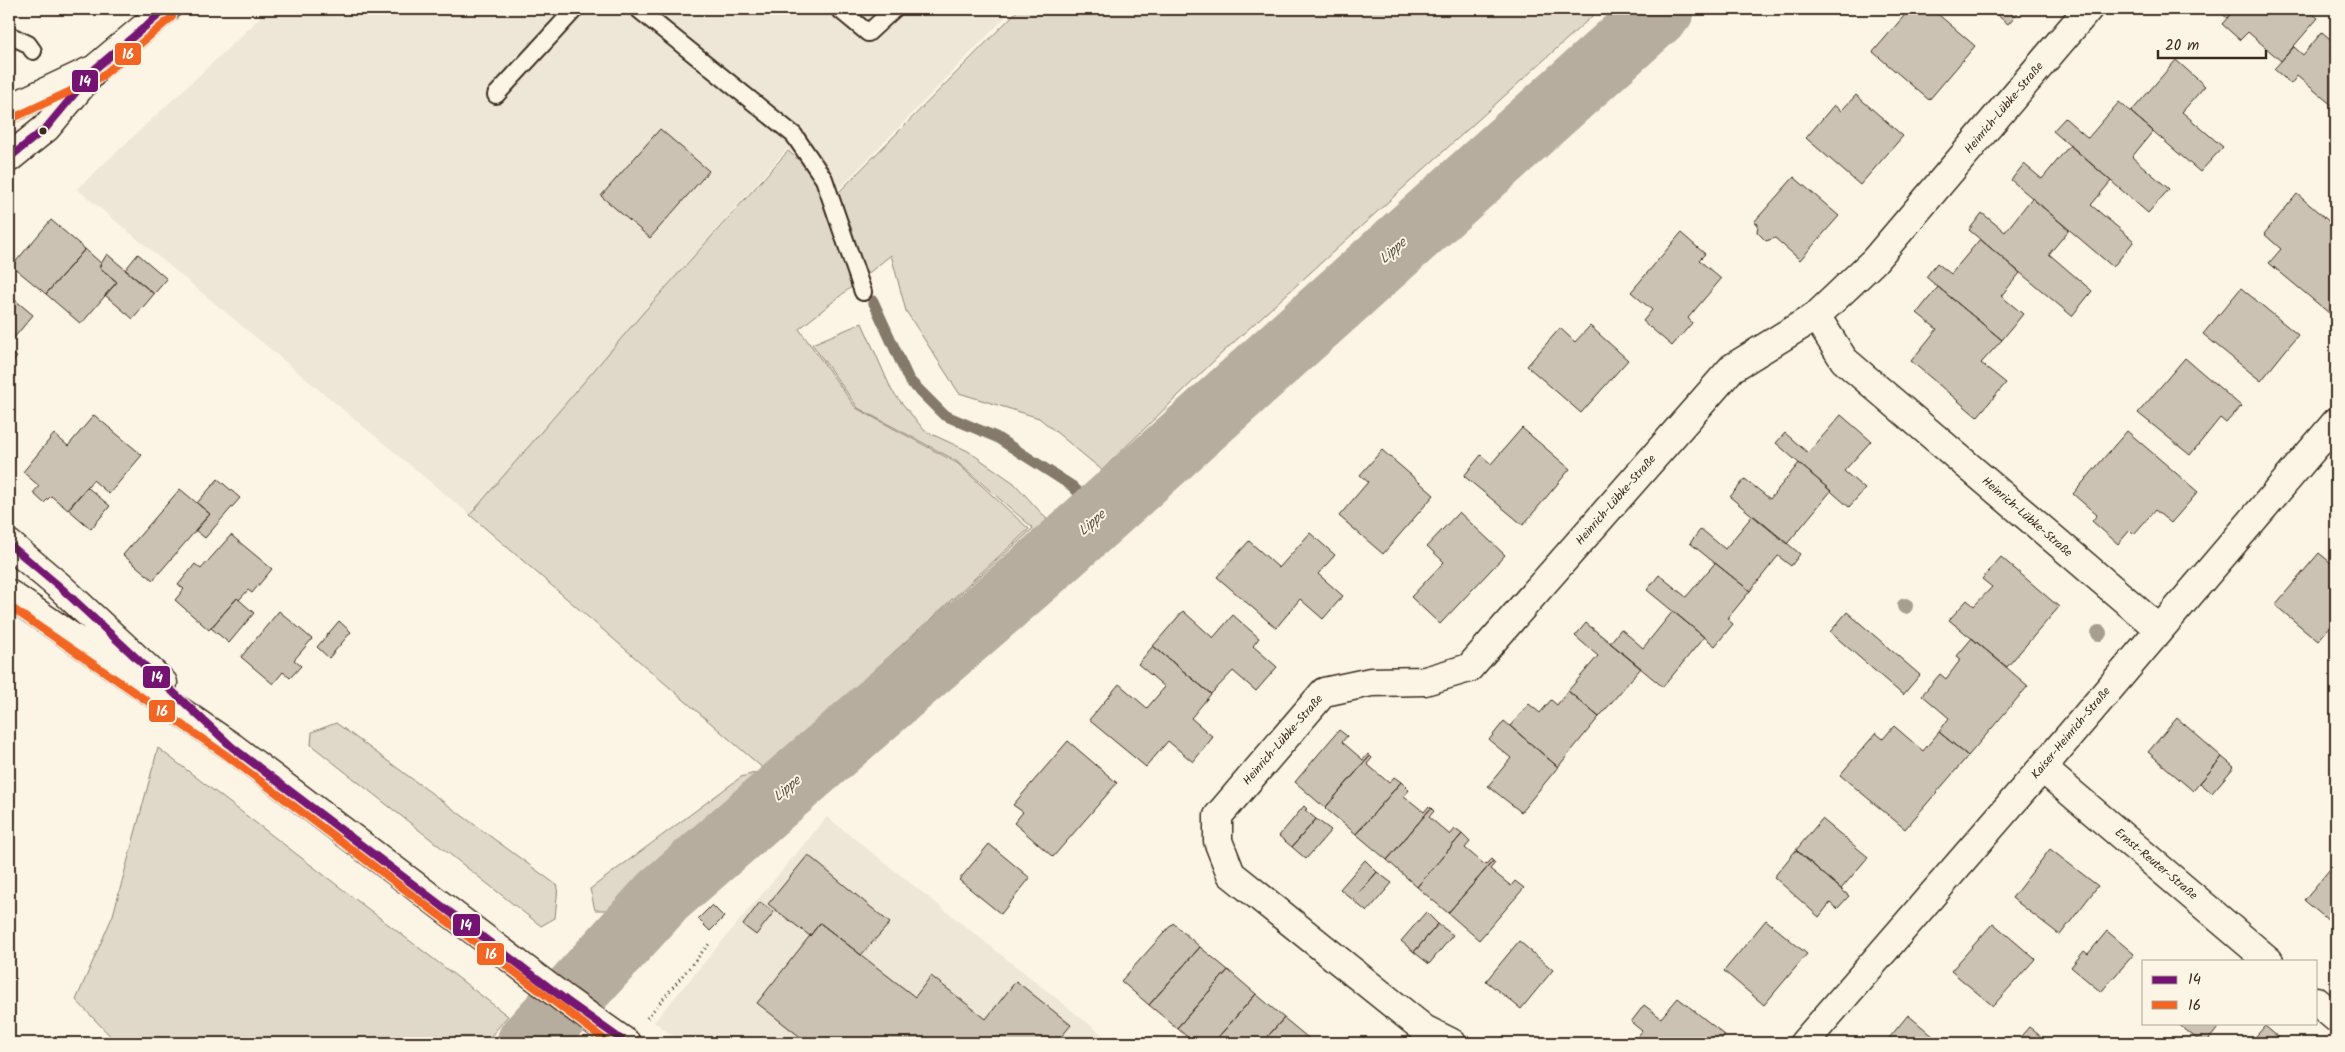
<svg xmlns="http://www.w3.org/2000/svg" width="2345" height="1052" font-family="Kalam,sans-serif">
  <rect width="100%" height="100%" fill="#fcf5e5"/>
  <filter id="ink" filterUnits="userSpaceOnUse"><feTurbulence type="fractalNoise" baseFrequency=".02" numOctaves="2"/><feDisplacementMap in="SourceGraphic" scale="10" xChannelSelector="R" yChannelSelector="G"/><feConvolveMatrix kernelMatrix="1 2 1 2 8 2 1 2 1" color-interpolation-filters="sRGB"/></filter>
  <g filter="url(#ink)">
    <path fill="#eee6d6" d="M 267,9 L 1013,9 L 838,190 L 787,149 L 643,313 L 470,515 L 77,189 L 252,26 Z
      M 827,817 L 1113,1043 L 683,1043 L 654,1022 Z"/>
    <path fill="#e0d8c8" stroke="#8e8173" d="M 1019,9 L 1600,9 L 1222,353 L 1102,470 L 1039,418 L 959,393 L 906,311 L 891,255 L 799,329 L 856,408 L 957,463 L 1029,529 L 792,745 L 1033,528 L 955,460 L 858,408 L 812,344 L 862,323 L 892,391 L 925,431 L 968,451 L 1014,483 L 1046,518 L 1049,528 L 617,910 L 595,910 L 590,889 L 741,777 L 765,770 L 470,515 L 643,313 L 788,151 L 838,193 Z
      M 336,723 L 558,886 L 555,918 L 541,926 L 311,745 L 312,732 Z
      M 158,748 L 508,1016 L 485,1043 L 117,1043 L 76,1000 L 113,915 Z"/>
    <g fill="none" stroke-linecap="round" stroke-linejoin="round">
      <path stroke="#85796b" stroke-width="11" d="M 873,301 L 909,380 L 944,415 L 996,437 L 1072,486 L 1101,514"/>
      <path stroke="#b7ad9e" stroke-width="65" d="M 529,1043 L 663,896 L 1043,566 L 1662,9"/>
    </g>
    <path fill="#ccc2b3" stroke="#3b2a1e" d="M 1910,9 L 1932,9 L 1975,46 L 1929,100 L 1873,52 Z
      M 1990,9 L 2021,9 L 2008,24 Z
      M 2217,9 L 2235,9 L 2227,18 Z
      M 2235,9 L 2307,9 L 2318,18 L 2281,61 L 2248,32 L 2240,40 L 2222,24 Z
      M 2322,32 L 2336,44 L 2336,102 L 2333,106 L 2297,76 L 2291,84 L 2274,69 L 2294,47 L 2303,55 Z
      M 2176,60 L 2205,86 L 2182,112 L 2223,147 L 2200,172 L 2131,112 Z
      M 1856,95 L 1903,136 L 1860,185 L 1806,138 L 1834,105 L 1841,111 Z
      M 2119,102 L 2153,131 L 2132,157 L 2169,189 L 2148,213 L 2053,131 L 2065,118 L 2088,138 Z
      M 660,129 L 709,171 L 650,238 L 601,196 Z
      M 2070,145 L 2111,181 L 2091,205 L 2134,241 L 2113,267 L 2011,180 L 2024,164 L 2042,179 Z
      M 1794,177 L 1839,216 L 1800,260 L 1775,238 L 1766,241 L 1757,232 L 1758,224 L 1754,222 Z
      M 2297,194 L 2331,223 L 2336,217 L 2336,304 L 2329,313 L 2269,263 L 2281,249 L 2264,234 Z
      M 2032,198 L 2069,230 L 2049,254 L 2092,291 L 2072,316 L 1969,230 L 1982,213 L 2005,232 Z
      M 51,220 L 85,249 L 46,294 L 12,266 Z
      M 1681,233 L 1705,254 L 1699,260 L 1721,279 L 1688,318 L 1692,323 L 1672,346 L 1643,321 L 1652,310 L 1631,292 Z
      M 1980,239 L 2020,273 L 2001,296 L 2023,314 L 2002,340 L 1926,277 L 1937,263 L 1951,274 Z
      M 85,249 L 102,264 L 99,267 L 117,282 L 81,324 L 46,294 Z
      M 107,254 L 154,294 L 133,319 L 105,295 L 117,282 L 99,267 Z
      M 138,254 L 167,279 L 154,294 L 125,270 Z
      M 1938,287 L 2002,340 L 1981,363 L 2006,383 L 1977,417 L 1911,361 L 1937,329 L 1917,313 Z
      M 2241,288 L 2298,335 L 2261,381 L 2203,334 Z
      M 9,295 L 33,315 L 13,339 L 9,336 Z
      M 1590,326 L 1628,360 L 1581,413 L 1527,366 L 1560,328 L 1575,342 Z
      M 9,350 L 17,357 L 9,367 Z
      M 2185,358 L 2241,406 L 2226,423 L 2220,418 L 2190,455 L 2138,413 Z
      M 94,415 L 142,455 L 109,494 L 93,480 L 68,510 L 51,496 L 44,503 L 33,493 L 39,486 L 23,472 L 54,434 L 68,446 Z
      M 1841,415 L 1871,441 L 1844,471 L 1865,489 L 1849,507 L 1776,443 L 1785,433 L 1808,453 Z
      M 1522,428 L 1570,469 L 1523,525 L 1464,476 L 1481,455 L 1491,464 Z
      M 2127,431 L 2198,492 L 2171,523 L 2155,510 L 2134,534 L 2130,530 L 2118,544 L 2092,521 L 2097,515 L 2073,494 Z
      M 1382,450 L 1434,495 L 1383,554 L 1339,516 L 1368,482 L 1360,475 Z
      M 1799,463 L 1831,491 L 1787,544 L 1730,497 L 1745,479 L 1770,499 Z
      M 218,479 L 240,498 L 205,538 L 195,530 L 210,514 L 197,503 Z
      M 87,487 L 110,506 L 91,529 L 68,509 Z
      M 180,489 L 210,514 L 153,580 L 123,555 Z
      M 1459,512 L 1505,555 L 1440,624 L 1411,597 L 1444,562 L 1427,546 Z
      M 1753,515 L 1800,554 L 1791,566 L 1778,556 L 1750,591 L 1690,543 L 1701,529 L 1725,549 Z
      M 1310,533 L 1335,555 L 1318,574 L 1343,596 L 1323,619 L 1300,599 L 1276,628 L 1217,577 L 1249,541 L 1279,568 Z
      M 231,535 L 272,569 L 252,593 L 248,590 L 239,600 L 237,598 L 209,630 L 175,600 L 184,589 L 178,585 L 195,564 L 201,569 Z
      M 2319,553 L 2336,567 L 2336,619 L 2318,641 L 2275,605 Z
      M 2001,557 L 2059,607 L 2007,667 L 1949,620 L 1967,600 L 1974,606 L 1992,587 L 1982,579 Z
      M 1715,563 L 1750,591 L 1727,619 L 1733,624 L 1715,646 L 1647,590 L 1659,575 L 1686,597 Z
      M 237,598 L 254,613 L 229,643 L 211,628 Z
      M 279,611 L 312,639 L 294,660 L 301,666 L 290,678 L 283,672 L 273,684 L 241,657 Z
      M 1183,611 L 1213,638 L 1233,615 L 1259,638 L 1253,646 L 1277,667 L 1256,691 L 1233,671 L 1211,694 L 1153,646 Z
      M 1673,611 L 1704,637 L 1663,687 L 1610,643 L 1621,629 L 1643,648 Z
      M 1847,612 L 1920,675 L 1903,695 L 1830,632 Z
      M 339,621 L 351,632 L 329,658 L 317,647 Z
      M 1586,623 L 1641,668 L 1599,717 L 1568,691 L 1598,656 L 1575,636 Z
      M 1972,638 L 2028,686 L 1968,756 L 1939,732 L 1949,718 L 1922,695 L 1940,674 L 1946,679 L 1961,659 L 1957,656 Z
      M 1153,646 L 1211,694 L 1191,718 L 1213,737 L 1193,762 L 1168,741 L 1146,767 L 1089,720 L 1119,684 L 1147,708 L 1165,687 L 1138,664 Z
      M 1568,691 L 1599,717 L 1558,767 L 1510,726 L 1529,704 L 1540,713 L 1551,700 L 1557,705 Z
      M 2177,718 L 2222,757 L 2193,791 L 2148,752 Z
      M 1504,721 L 1558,767 L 1521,812 L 1488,786 L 1511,758 L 1489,740 Z
      M 1894,726 L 1923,751 L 1939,732 L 1968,756 L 1905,829 L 1840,775 L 1876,733 L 1883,739 Z
      M 1339,730 L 1347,736 L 1342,742 L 1363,760 L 1368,754 L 1370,756 L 1325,808 L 1295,782 Z
      M 1068,741 L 1117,783 L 1053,857 L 1014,823 L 1023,812 L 1013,805 Z
      M 1370,756 L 1372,758 L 1367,764 L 1389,783 L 1394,777 L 1401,782 L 1356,834 L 1325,808 Z
      M 2222,757 L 2234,767 L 2212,793 L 2200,783 Z
      M 1401,782 L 1409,790 L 1404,796 L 1424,812 L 1429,806 L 1431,808 L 1387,860 L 1356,834 Z
      M 1304,806 L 1307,809 L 1305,810 L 1316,819 L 1292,847 L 1279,836 Z
      M 1431,808 L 1434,811 L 1429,817 L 1450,835 L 1455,829 L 1462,834 L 1417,887 L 1387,860 Z
      M 1316,819 L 1331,830 L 1306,859 L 1292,847 Z
      M 1822,819 L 1868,857 L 1841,889 L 1796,850 Z
      M 1462,834 L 1470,842 L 1465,848 L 1485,865 L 1491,859 L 1493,861 L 1448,913 L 1417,887 Z
      M 989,844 L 1030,878 L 1001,914 L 959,880 Z
      M 2050,849 L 2098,886 L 2060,935 L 2012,898 Z
      M 1796,850 L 1849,896 L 1837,909 L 1830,903 L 1819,917 L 1774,877 Z
      M 808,855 L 890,923 L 861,955 L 820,923 L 810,936 L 768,904 Z
      M 1365,860 L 1377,872 L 1353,900 L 1340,889 Z
      M 1493,861 L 1495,863 L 1490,869 L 1511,886 L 1515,881 L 1524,888 L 1479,940 L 1448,913 Z
      M 2336,862 L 2336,927 L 2304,900 Z
      M 1377,872 L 1392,883 L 1367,912 L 1353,900 Z
      M 760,902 L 774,912 L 756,935 L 743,925 Z
      M 712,905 L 724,917 L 710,931 L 698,919 Z
      M 1426,912 L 1438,924 L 1414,952 L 1401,941 Z
      M 1766,920 L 1807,954 L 1764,1005 L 1724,971 Z
      M 820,923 L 915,997 L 931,976 L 986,1019 L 1016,981 L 1071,1025 L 1056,1043 L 808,1043 L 757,1003 Z
      M 1173,923 L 1200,947 L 1149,1005 L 1121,981 Z
      M 1993,923 L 2035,959 L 1993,1006 L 1951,971 Z
      M 1438,924 L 1453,935 L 1429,964 L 1414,952 Z
      M 2107,931 L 2134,954 L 2101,992 L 2071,967 L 2084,951 L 2088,954 Z
      M 1519,941 L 1553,970 L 1521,1009 L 1486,981 Z
      M 1200,947 L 1228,970 L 1177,1028 L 1149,1005 Z
      M 1228,970 L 1256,994 L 1213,1043 L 1194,1043 L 1177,1028 Z
      M 1256,994 L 1284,1018 L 1262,1043 L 1213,1043 Z
      M 1678,998 L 1725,1035 L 1719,1043 L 1632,1043 L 1642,1031 L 1631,1022 L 1644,1005 L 1661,1018 Z
      M 1908,1015 L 1941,1043 L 1885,1043 Z
      M 1284,1018 L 1312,1041 L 1310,1043 L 1262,1043 Z
      M 2177,1023 L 2222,1023 L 2206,1043 L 2202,1043 Z
      M 2265,1026 L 2285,1043 L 2250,1043 Z
      M 2029,1027 L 2049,1043 L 2015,1043 Z"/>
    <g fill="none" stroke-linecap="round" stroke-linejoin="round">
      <g stroke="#3b2a1e" stroke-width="20">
        <path id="service" d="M 638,9 L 794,135 L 824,179 L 863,292
          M 839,9 L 868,33 L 894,9
          M 9,35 L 28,44 L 33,51
          M 496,95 L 575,9"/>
      </g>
      <g stroke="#3b2a1e" stroke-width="31">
        <path id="minor" d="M 1816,316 L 1844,360 L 2159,629
          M 2042,768 L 2269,961
          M 2316,1001 L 2336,1018
          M 1452,1043 L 1424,1029 L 1231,874 L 1218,841 L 1218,816 L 1324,692 L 1371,682 L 1425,681 L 1469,668 L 1732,368 L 1816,316 L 1874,261 L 2088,9
          M 1804,1043 L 2042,768 L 2336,422"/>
      </g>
      <g stroke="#3b2a1e" stroke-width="31">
        <path id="tertiary" d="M 9,109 L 90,71
          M 9,158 L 46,128 L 96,68 L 166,9"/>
      </g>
      <g stroke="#3b2a1e" stroke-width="31">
        <path id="secondary" d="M 9,544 L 59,586 L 163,683
          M 9,594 L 232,747 L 567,1001 L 626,1043"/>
      </g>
      <path stroke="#3b2a1e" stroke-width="3" stroke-dasharray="1 4" stroke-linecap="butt" d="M 647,1018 L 709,944"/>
      <use href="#service" stroke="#fcf5e5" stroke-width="16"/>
      <use href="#minor" stroke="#fcf5e5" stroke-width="28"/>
      <use href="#tertiary" stroke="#fcf5e5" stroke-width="28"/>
      <use href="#secondary" stroke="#fcf5e5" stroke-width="28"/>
      <g stroke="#fcf5e5" stroke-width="11">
        <path id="bus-1" d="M 9,158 L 46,128 L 96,68 L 166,9
          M 9,544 L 59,586 L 232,747 L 567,1001 L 626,1043"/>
      </g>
      <g stroke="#fcf5e5" stroke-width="11">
        <path id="bus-2" d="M 13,118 L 101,77 L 172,17
          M 9,606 L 226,755 L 609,1043"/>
      </g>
      <use href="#bus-1" stroke="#751372" stroke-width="8"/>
      <use href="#bus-2" stroke="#f26522" stroke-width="8"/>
    </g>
    <g fill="#a89e8f">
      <circle cx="1905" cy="606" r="8"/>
      <circle cx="2099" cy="633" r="8"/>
    </g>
  </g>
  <circle fill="#3b2a1e" stroke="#fcf5e5" stroke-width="2" cx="43" cy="131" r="4.5"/>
  <g text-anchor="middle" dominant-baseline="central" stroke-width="4" stroke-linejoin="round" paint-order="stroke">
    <g font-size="12" fill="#3b2a1e" stroke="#fcf5e5">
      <text transform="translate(2004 108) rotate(-50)">Heinrich-Lübke-Straße</text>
      <text transform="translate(1616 500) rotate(-49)">Heinrich-Lübke-Straße</text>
      <text transform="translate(2027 517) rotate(41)">Heinrich-Lübke-Straße</text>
      <text transform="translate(2071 733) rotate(-50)">Kaiser-Heinrich-Straße</text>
      <text transform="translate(1283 740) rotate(-49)">Heinrich-Lübke-Straße</text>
      <text transform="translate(2156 864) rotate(40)">Ernst-Reuter-Straße</text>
    </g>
    <g font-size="14" font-style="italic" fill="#605144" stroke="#fcf5e5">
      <text transform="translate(1393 251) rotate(-42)">Lippe</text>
      <text transform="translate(1092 523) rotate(-42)">Lippe</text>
      <text transform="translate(787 789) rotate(-41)">Lippe</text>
    </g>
  </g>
  <g stroke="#fcf5e5" stroke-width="2">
    <rect x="114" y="42" width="28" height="24" rx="5" fill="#f26522"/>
    <rect x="71" y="69" width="28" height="24" rx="5" fill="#751372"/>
    <rect x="142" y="665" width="29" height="24" rx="5" fill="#751372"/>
    <rect x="148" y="699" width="28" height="24" rx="5" fill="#f26522"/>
    <rect x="452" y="913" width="29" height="24" rx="5" fill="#751372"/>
    <rect x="476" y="942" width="29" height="24" rx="5" fill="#f26522"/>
  </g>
  <g font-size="14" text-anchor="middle" font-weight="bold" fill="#fff">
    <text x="128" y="59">16</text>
    <text x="85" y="86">14</text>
    <text x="157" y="682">14</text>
    <text x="162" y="716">16</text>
    <text x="466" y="930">14</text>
    <text x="491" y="959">16</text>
  </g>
  <rect width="2345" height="1052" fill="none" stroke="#fcf5e5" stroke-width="30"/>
  <rect x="15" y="15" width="2315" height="1022" fill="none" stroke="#3b2a1e" stroke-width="2" filter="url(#ink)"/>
  <rect x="2142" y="960" width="175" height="65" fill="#fcf5e5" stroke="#afa495"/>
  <rect x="2152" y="976" width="25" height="8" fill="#751372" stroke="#afa495"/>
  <text x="2188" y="984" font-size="15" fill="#3b2a1e">14</text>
  <rect x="2152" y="1001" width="25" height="8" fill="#f26522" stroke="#afa495"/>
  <text x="2188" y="1010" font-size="15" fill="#3b2a1e">16</text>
  <path d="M2158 50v8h108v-8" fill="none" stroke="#3b2a1e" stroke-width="2.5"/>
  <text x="2165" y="50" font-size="15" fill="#3b2a1e" stroke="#fcf5e5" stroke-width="4" paint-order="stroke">20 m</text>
</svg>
